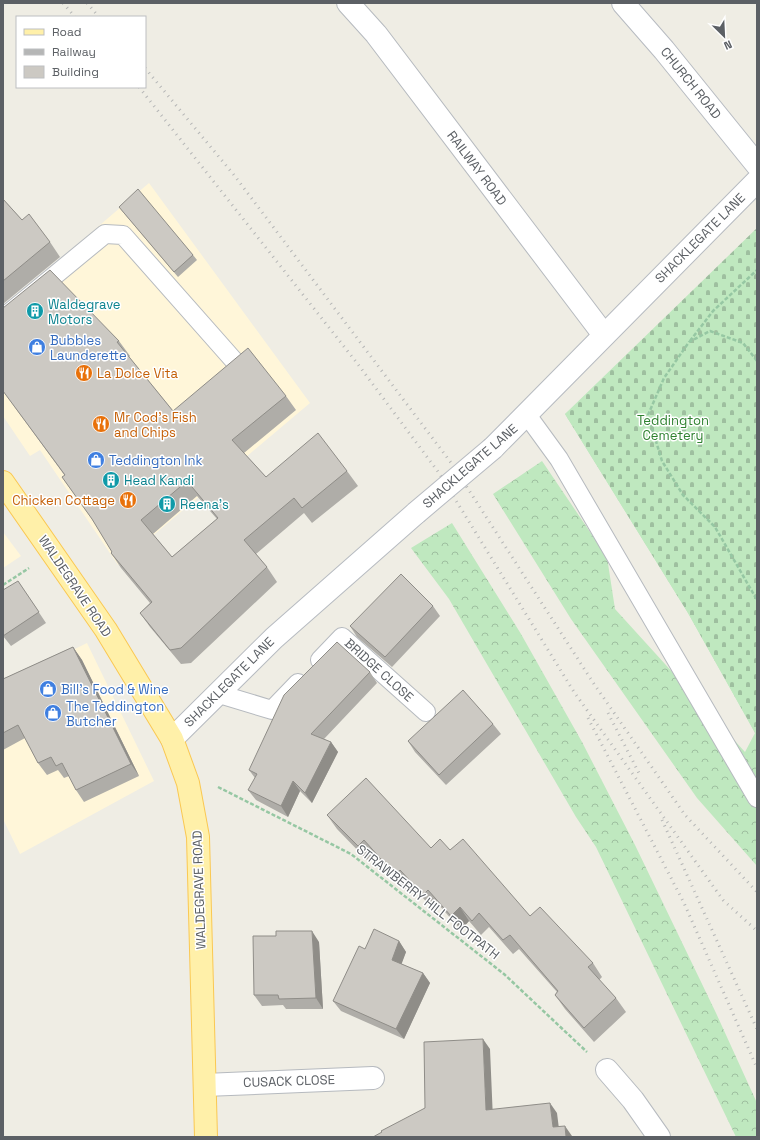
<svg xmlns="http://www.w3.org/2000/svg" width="760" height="1140" font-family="'Space Grotesk',sans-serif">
  <defs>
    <pattern id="forest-crowns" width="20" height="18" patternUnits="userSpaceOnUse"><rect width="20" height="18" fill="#bfe8bf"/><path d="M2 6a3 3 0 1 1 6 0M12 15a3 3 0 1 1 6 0" fill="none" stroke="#9ebf9f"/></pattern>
    <pattern id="cemetery-stones" width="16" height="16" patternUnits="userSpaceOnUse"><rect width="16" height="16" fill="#bfe8bf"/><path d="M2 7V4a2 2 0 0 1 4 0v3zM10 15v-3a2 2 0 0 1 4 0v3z" fill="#9ebf9f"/></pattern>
  </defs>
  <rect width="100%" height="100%" fill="#efede4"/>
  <path fill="#fff6d9" d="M 149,183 L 310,403 L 118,565 L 40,450 L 30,456 L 3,416 L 3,308 Z
    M 3,532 L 21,556 L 3,568 Z
    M 87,643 L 154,781 L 20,854 L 3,819 L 3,684 Z"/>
  <path fill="url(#forest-crowns)" d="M 621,366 L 757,658 L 757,866 L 697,798 L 571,619 L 493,494 L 542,461 L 607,557 L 615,609 L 745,752 L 755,733 L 688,613 L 565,414 Z
    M 452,523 L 521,634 L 582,742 L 635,845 L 716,1013 L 757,1103 L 757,1137 L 736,1137 L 596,847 L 576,817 L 449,599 L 411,548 Z"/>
  <path fill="url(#cemetery-stones)" d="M 757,228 L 757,736 L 688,613 L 565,414 Z"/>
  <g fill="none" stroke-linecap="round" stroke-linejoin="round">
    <g stroke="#b6babf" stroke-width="20">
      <path id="service" d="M 3,318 L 105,234 L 123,235 L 237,364
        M 527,415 L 559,459 L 757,798
        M 320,660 L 342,637 L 426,712
        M 219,694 L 272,710 L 298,683"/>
    </g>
    <g stroke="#b6babf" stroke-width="24">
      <path id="minor" d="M 348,3 L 376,34 L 604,335
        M 607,1070 L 633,1100 L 659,1137
        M 205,1085 L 373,1078"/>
    </g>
    <g stroke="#b7bbc1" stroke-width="24">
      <path id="secondary" d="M 623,3 L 664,50 L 757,165
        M 493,448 L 757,181
        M 172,739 L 274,638 L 416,513"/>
    </g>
    <g stroke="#fac852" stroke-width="24">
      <path id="primary" d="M 3,482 L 106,630 L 172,739 L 188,783 L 198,837 L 206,1137"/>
    </g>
    <path stroke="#96c7a3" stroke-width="2.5" stroke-dasharray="4 2" stroke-linecap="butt" d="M 690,341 L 713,311 L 757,270
      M 757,361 L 743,343 L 710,331 L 689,342 L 664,378 L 648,415 L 662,461 L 683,495 L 715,527 L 757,600
      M 3,585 L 29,568
      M 218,787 L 351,854 L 504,974 L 587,1052"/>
    <use href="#service" stroke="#fff" stroke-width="18"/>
    <use href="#minor" stroke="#fff" stroke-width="22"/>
    <use href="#secondary" stroke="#fff" stroke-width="22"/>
    <use href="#primary" stroke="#fff0a9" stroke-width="22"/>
    <path stroke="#b5b6b6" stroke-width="3" stroke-dasharray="1 5" stroke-linecap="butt" d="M 63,3 L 75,17
      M 87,3 L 99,17
      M 145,68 L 234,175 L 452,464 L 594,684 L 685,815 L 757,892
      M 139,87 L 357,363 L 439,473 L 574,692 L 723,900 L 757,931
      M 608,713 L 640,775
      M 588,718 L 684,903 L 757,1068
      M 662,820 L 757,1029"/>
    <g stroke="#b7bbc1" stroke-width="24" stroke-linecap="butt">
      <path id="secondary-bridge" d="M 416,513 L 493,448"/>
    </g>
    <use href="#secondary-bridge" stroke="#fff" stroke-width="22"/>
  </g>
  <path fill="#afada8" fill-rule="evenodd" d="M 3,199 L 22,220 L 50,242 L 60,257 L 3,304 Z
    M 119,207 L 193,255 L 197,260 L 178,277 L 123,212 Z
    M 119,341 L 130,356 L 129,357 L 173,411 L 286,396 L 296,410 L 244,453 L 266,477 L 347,471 L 358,486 L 312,523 L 304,513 L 256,554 L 267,567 L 277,582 L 191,663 L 181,664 L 150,627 L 140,613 L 150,603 L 121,568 L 111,553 L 112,552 L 94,522 L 62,477 L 65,476 L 3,391 ZM 197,496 L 217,519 L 172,557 L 153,534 Z
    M 18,581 L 46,623 L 11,646 L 3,636 Z
    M 433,606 L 440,616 L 392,667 L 357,637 L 350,626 Z
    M 73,647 L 82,660 L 139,776 L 84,802 L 76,790 L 69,776 L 64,778 L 58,770 L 47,775 L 38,763 L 25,738 L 3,750 L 3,679 Z
    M 370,672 L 377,683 L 324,739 L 331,742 L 338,752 L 312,803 L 300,791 L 288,817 L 256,800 L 248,790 L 255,778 L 249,770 Z
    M 493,724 L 501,734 L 446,785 L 415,752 L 408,741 Z
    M 327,815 L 431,848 L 450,850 L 530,916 L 593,963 L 602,977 L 599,980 L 616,998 L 626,1012 L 594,1042 L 565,1009 L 555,995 L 557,992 L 519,949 L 513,954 L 489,927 L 481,935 L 469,921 L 461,930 L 438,904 L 433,909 L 410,884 L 405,889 L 374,854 L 367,860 L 337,829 Z
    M 399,941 L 406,952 L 401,964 L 423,973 L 430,983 L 404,1039 L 341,1011 L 333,1001 Z
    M 319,942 L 323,1009 L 286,1009 L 283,1005 L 262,1006 L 254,995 Z"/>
  <path fill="#8f8d88" d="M 73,647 L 82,660 L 139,776 L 131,764 Z
    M 331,742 L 338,752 L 312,803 L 305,793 Z
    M 293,781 L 300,791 L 288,817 L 281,806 Z
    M 460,907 L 469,921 L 461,930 L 451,916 Z
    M 312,931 L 319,942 L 323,1009 L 316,998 Z
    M 399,941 L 406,952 L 399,971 L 392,960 Z
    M 423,973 L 430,983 L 404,1039 L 396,1029 Z
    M 483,1039 L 490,1049 L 493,1120 L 486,1110 Z
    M 550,1103 L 557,1113 L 560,1137 L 553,1127 Z
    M 565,1126 L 572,1136 L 572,1137 L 566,1137 Z"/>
  <path fill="#ccc9c3" stroke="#8f8d88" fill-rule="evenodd" d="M 138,189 L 193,255 L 174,272 L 119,207 Z
    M 3,199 L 22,220 L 29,214 L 50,242 L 3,281 Z
    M 50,270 L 119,341 L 117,342 L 173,411 L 248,348 L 286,396 L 232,440 L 266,477 L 318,433 L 347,471 L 302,508 L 294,498 L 244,540 L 267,567 L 181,648 L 170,650 L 140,613 L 152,602 L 111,553 L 112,552 L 92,519 L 62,477 L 65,475 L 3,391 L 3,308 ZM 187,481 L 218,518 L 172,557 L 141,520 Z
    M 401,574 L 433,606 L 385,657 L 350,626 Z
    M 18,581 L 39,612 L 3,636 L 3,590 Z
    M 337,642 L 370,672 L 311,734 L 331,742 L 305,793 L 293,781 L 281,806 L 248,790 L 257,774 L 249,770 L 284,695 Z
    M 73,647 L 131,764 L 76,790 L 62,763 L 56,766 L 51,757 L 38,763 L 18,725 L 3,733 L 3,679 Z
    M 463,690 L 493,724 L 439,775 L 408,741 Z
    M 366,778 L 431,848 L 440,839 L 450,850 L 463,839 L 530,916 L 540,907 L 593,963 L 588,967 L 616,998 L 584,1028 L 555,995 L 558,991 L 510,935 L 503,940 L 479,913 L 472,921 L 460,907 L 451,916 L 428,890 L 423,895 L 400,870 L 395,875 L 364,840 L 358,846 L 327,815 Z
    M 374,929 L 399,941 L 392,960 L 423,973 L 396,1029 L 333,1001 L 359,946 L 365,949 Z
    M 276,931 L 312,931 L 316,998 L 279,999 L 278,995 L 254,995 L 253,936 L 276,936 Z
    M 483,1039 L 486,1110 L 550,1103 L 553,1127 L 565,1126 L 566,1137 L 373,1137 L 382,1132 L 381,1131 L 425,1108 L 424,1042 Z"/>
  <defs>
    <g id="building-disc" transform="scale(0.9)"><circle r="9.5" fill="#0f9aa8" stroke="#fff"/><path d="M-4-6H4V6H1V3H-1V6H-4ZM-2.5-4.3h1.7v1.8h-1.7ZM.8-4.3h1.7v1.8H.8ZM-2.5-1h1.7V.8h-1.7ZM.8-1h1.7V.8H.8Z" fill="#fff"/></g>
    <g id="shop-disc" transform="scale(0.9)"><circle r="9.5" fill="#3f7fe0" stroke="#fff"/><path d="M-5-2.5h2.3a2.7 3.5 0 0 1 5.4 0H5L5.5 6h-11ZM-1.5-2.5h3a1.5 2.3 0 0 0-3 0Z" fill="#fff"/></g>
    <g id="restaurant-disc" transform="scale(0.9)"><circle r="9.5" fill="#e8710a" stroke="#fff"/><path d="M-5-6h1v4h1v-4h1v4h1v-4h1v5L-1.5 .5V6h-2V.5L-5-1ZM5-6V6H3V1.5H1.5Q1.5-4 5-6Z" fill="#fff"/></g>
  </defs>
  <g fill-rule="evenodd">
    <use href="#building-disc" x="35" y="311"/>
    <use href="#shop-disc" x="37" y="347"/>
    <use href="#restaurant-disc" x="84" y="373"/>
    <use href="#restaurant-disc" x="101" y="424"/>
    <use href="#shop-disc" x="96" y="460"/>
    <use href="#building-disc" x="111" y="480"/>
    <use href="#restaurant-disc" x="128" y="500"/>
    <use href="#building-disc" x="167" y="504"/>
    <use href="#shop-disc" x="48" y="689"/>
    <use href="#shop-disc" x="53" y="713"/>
  </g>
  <g text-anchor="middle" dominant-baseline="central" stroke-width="3" stroke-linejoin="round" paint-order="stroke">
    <g font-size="13" fill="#5c6065" stroke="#fff">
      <text transform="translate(691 83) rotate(51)">CHURCH ROAD</text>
      <text transform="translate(477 168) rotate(53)">RAILWAY ROAD</text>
      <text transform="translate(700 238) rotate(-45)">SHACKLEGATE LANE</text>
      <text transform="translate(470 466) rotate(-41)">SHACKLEGATE LANE</text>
      <text transform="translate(75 586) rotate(56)">WALDEGRAVE ROAD</text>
      <text transform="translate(379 670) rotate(42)">BRIDGE CLOSE</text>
      <text transform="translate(229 682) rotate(-45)">SHACKLEGATE LANE</text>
      <text transform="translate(199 890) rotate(-92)">WALDEGRAVE ROAD</text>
      <text transform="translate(428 902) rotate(38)">STRAWBERRY HILL FOOTPATH</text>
      <text transform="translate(289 1081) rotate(-2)">CUSACK CLOSE</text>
    </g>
    <g font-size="13" fill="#0d838f" stroke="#fff" text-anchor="start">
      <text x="48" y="304">Waldegrave<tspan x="48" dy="15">Motors</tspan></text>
      <text x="124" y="480">Head Kandi</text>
      <text x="180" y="504">Reena's</text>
    </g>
    <g font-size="13" fill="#366cbe" stroke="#fff" text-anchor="start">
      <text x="50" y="340">Bubbles<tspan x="50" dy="15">Launderette</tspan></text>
      <text x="109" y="460">Teddington Ink</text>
      <text x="61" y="689">Bill's Food &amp; Wine</text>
      <text x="66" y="706">The Teddington<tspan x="66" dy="15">Butcher</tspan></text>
    </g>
    <g font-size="13" fill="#c56008" stroke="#fff" text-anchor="start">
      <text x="97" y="373">La Dolce Vita</text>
      <text x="114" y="417">Mr Cod's Fish<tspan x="114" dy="15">and Chips</tspan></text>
      <text x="115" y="500" text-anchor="end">Chicken Cottage</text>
    </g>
    <g font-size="13" fill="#2f8230" stroke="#fff">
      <text x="673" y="420">Teddington<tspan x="673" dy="15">Cemetery</tspan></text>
    </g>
  </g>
  <rect width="760" height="1140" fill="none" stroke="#5c6065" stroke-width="8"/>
  <rect x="16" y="16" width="130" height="72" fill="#ffffff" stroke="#bebfc1"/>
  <rect x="24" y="29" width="20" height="6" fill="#fff0a9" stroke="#bebfc1"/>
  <text x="52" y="36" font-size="12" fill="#5c6065">Road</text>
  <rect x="24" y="49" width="20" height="6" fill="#b5b6b6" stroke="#bebfc1"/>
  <text x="52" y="56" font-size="12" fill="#5c6065">Railway</text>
  <rect x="24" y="66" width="20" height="12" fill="#ccc9c3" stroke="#bebfc1"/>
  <text x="52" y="76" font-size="12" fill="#5c6065">Building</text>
  <g transform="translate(724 36) rotate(156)" stroke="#ffffff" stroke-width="3" paint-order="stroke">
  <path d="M0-3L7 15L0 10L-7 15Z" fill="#5c6065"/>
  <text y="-6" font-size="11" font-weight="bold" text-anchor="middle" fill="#5c6065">N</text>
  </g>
</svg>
